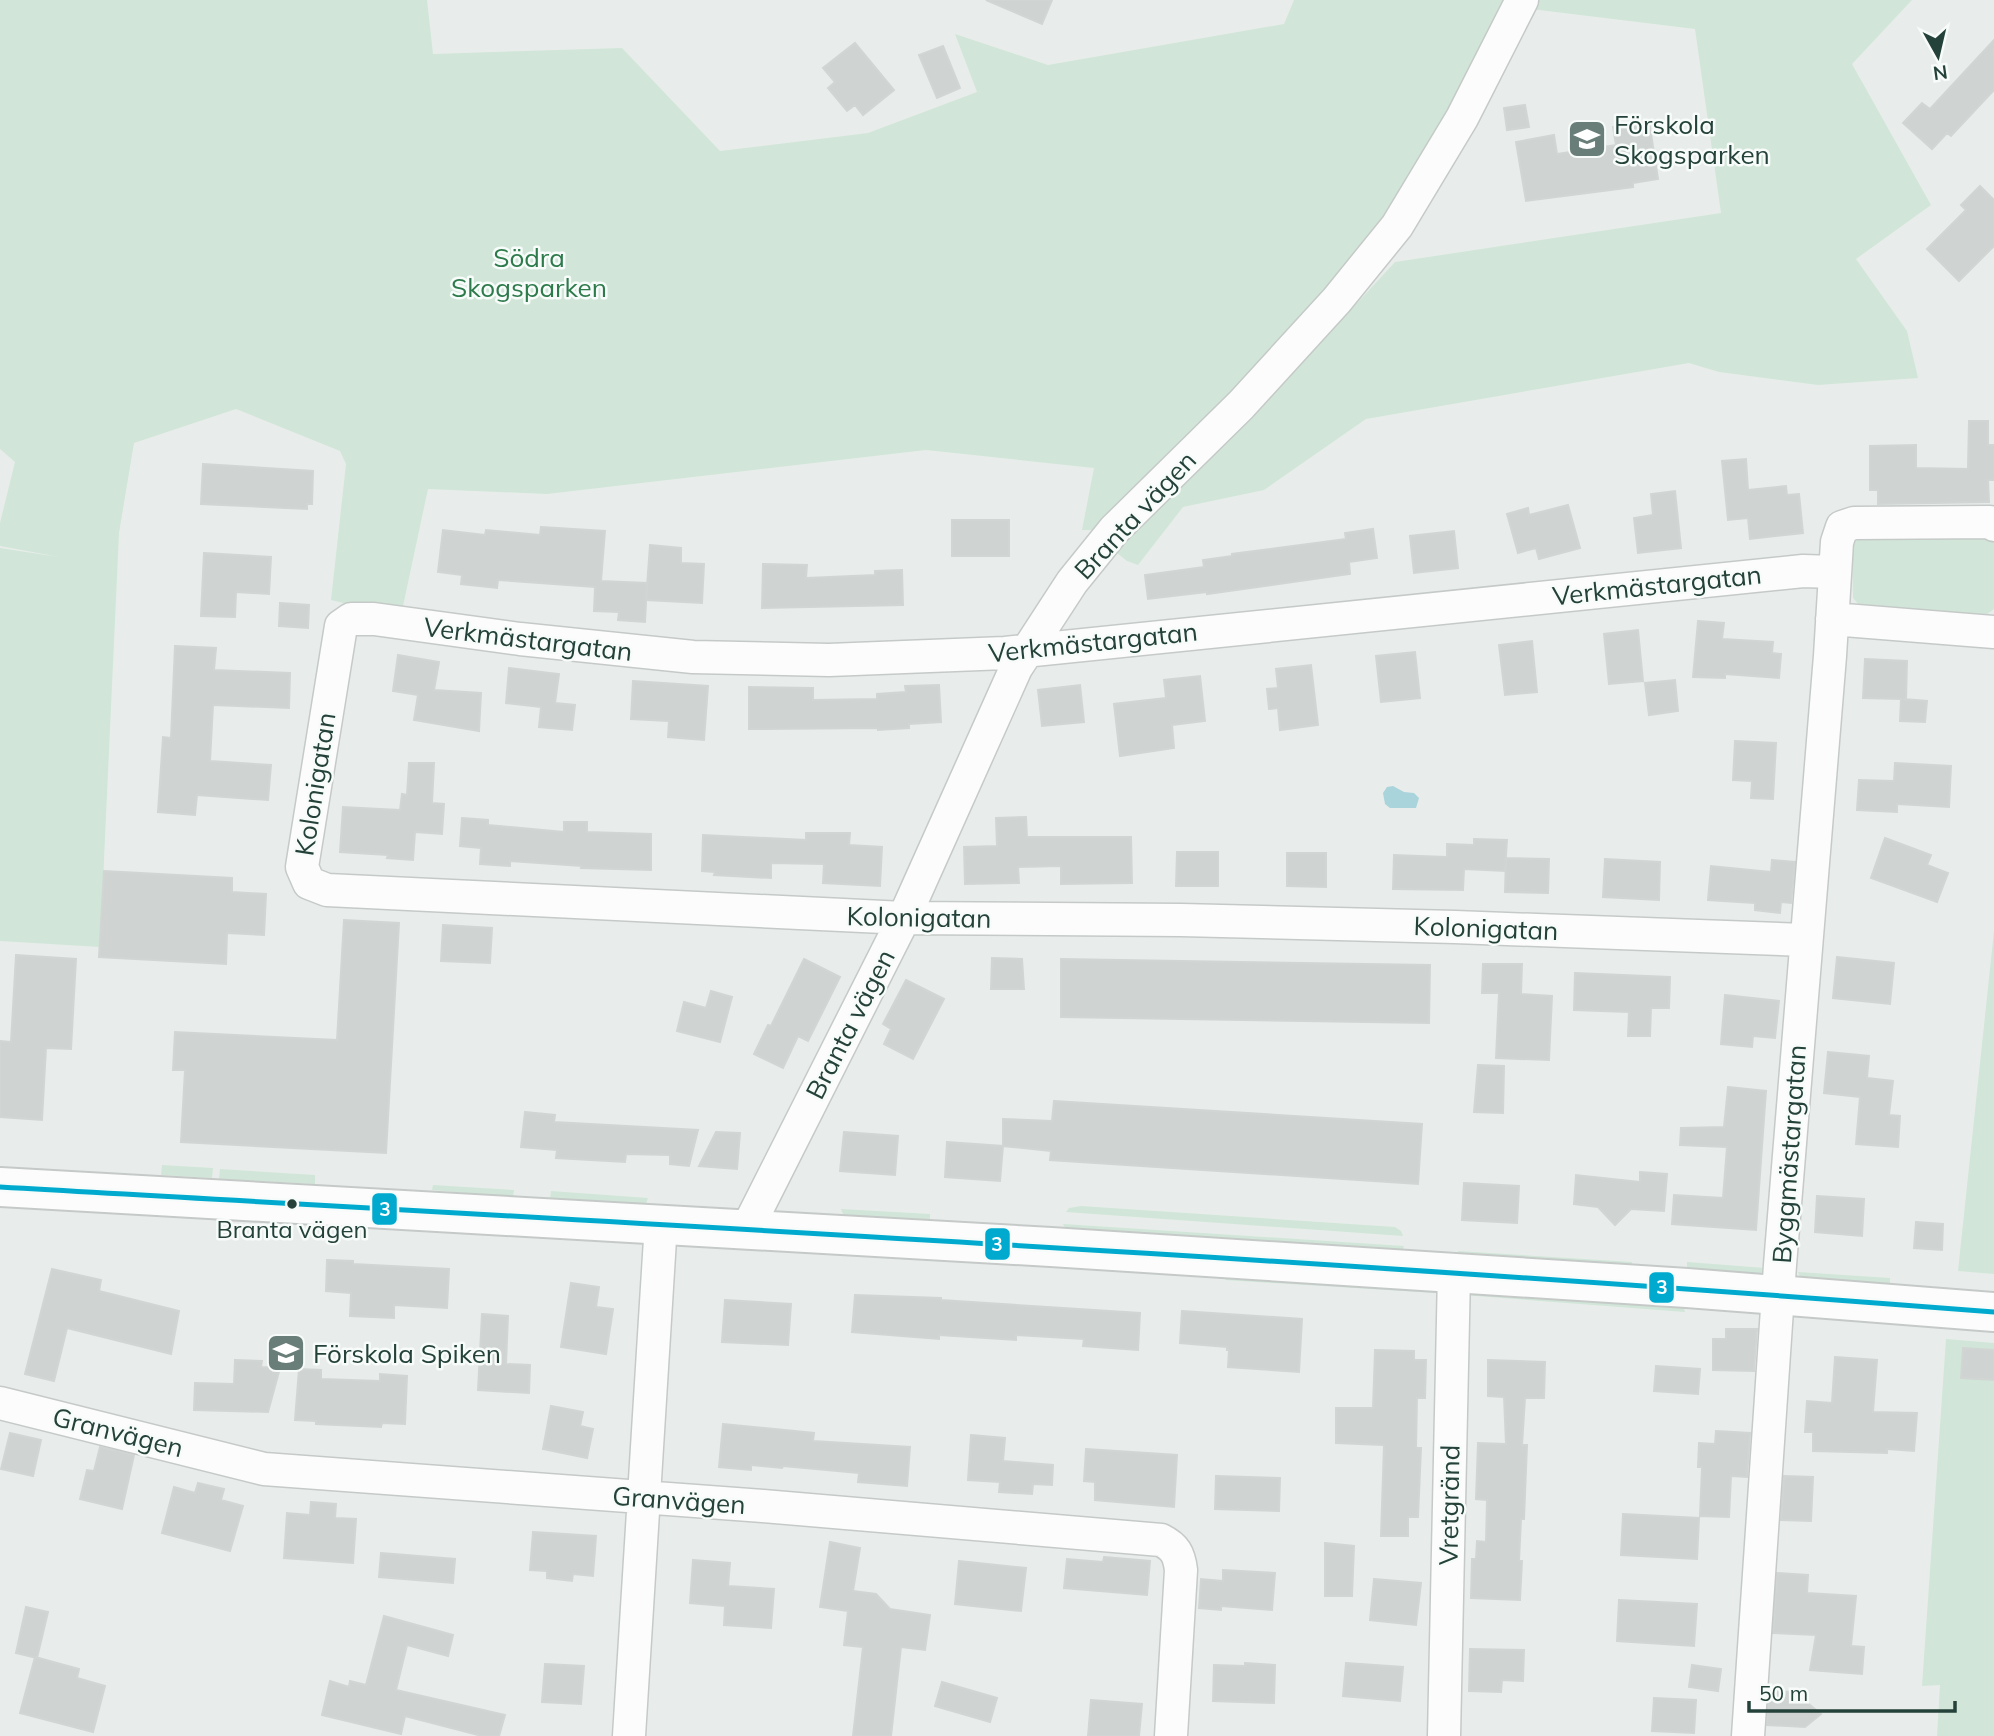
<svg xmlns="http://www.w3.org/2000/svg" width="1994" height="1736" font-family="Mulish,sans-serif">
  <rect width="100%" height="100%" fill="#e8edeb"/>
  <path fill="#d1e6d8" d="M 0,0 L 427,0 L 433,54 L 622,48 L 720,151 L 868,133 L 977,92 L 955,34 L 1048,65 L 1284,24 L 1294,0 L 1508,0 L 1452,104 L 1387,217 L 1350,266 L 1244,383 L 1101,530 L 1082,530 L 1094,468 L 926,450 L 547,494 L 428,489 L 403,606 L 364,608 L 331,600 L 346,464 L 340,451 L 236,409 L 134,443 L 119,533 L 100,947 L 0,941 L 0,548 L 59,557 L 0,546 L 0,523 L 15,462 L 0,449 Z
    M 1533,0 L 1912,0 L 1852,64 L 1931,205 L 1856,259 L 1907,331 L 1918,378 L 1818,385 L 1719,372 L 1689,363 L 1366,419 L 1264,490 L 1183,507 L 1138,565 L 1127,561 L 1117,553 L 1120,542 L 1273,394 L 1395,262 L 1721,213 L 1695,29 L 1531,9 Z
    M 1864,535 L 1994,537 L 1994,609 L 1986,615 L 1870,611 L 1860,606 L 1853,598 L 1852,543 Z
    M 1994,931 L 1994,1274 L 1958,1271 Z
    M 162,1165 L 213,1168 L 212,1178 L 161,1175 Z
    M 220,1169 L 315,1175 L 315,1184 L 219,1179 Z
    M 433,1185 L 514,1190 L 513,1197 L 432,1190 Z
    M 551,1191 L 648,1198 L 646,1204 L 550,1199 Z
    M 1081,1206 L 1395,1227 L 1401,1231 L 1403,1236 L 1066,1212 L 1069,1208 Z
    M 841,1209 L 930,1214 L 930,1222 L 844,1217 Z
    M 1063,1224 L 1404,1246 L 1401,1254 L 1067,1232 Z
    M 1458,1251 L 1632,1262 L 1631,1268 L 1460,1258 Z
    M 1687,1262 L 1765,1268 L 1759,1276 L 1687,1272 Z
    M 1798,1272 L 1890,1278 L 1890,1286 L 1801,1280 Z
    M 1229,1274 L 1433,1287 L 1435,1293 L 1225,1280 Z
    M 1467,1290 L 1683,1303 L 1685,1312 L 1463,1295 Z
    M 1946,1339 L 1994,1343 L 1994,1736 L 1937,1736 L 1940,1685 L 1922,1686 Z"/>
  <path fill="#a9d4db" d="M 1393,786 L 1404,792 L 1414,793 L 1419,798 L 1416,808 L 1390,808 L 1385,804 L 1383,793 L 1387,787 Z"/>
  <path fill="#cfd4d2" stroke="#d1d6d4" stroke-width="2" d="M 986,0 L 1052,0 L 1042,24 Z
    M 1994,40 L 1994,90 L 1951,136 L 1947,133 L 1932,149 L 1903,123 L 1922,103 L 1930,109 Z
    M 855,43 L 894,90 L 863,115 L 855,105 L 847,111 L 828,88 L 835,82 L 823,68 Z
    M 943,46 L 960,88 L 937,98 L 919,55 Z
    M 1525,105 L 1529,127 L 1507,130 L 1504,108 Z
    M 1649,121 L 1658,179 L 1633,183 L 1633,187 L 1526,201 L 1516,142 L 1554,135 L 1557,154 L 1616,145 L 1613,127 Z
    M 1980,186 L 1994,200 L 1994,246 L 1959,281 L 1927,249 L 1966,210 L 1961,205 Z
    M 1969,421 L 1988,421 L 1988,445 L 1994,445 L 1994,480 L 1988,480 L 1989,502 L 1878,504 L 1878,490 L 1870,490 L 1870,446 L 1916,445 L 1916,468 L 1968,469 Z
    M 1746,459 L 1748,490 L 1786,486 L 1787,495 L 1799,494 L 1803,533 L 1750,539 L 1748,518 L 1728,520 L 1722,461 Z
    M 203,464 L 313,471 L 312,504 L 307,504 L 307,509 L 201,504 Z
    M 1675,491 L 1681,548 L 1638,553 L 1634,518 L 1653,515 L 1651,494 Z
    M 1568,505 L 1580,548 L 1539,559 L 1536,548 L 1518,553 L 1507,514 L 1528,508 L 1529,515 Z
    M 952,520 L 1009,520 L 1009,556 L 952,556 Z
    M 541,527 L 605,531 L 601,581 L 647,583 L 645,622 L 618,620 L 619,612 L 594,611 L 595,587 L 498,580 L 497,588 L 461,584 L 462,575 L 438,572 L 443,530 L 485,535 L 486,530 L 540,535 Z
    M 1373,529 L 1377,558 L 1349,562 L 1350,574 L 1207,594 L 1207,592 L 1148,599 L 1145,575 L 1204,567 L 1203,560 L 1232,556 L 1232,554 L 1346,539 L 1345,533 Z
    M 1454,531 L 1458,568 L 1414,573 L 1410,536 Z
    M 650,545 L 681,548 L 681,563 L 704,564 L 702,603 L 646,600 Z
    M 204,553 L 271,557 L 269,594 L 236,592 L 235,617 L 201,616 Z
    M 763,564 L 807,565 L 806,578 L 875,575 L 875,571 L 902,570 L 903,605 L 762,608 Z
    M 280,603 L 309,605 L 308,628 L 279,626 Z
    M 1698,621 L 1724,623 L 1722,639 L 1773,642 L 1772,653 L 1781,654 L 1779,678 L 1725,674 L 1725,678 L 1693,677 Z
    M 1638,630 L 1643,681 L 1609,684 L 1604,634 Z
    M 1532,641 L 1537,692 L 1505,695 L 1499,645 Z
    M 175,646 L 216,648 L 214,670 L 290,673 L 289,708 L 213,705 L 210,761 L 271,765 L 268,800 L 197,795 L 195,815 L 158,812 L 163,737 L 171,738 Z
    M 1415,652 L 1420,698 L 1381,702 L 1376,656 Z
    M 398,655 L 439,662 L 434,690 L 481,693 L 479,731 L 414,720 L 418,695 L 393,691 Z
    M 1865,659 L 1907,661 L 1906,700 L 1903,699 L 1927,701 L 1925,722 L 1900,721 L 1901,699 L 1863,698 Z
    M 1311,665 L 1318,725 L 1280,730 L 1278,708 L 1269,709 L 1267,689 L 1278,688 L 1276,669 Z
    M 509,668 L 559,674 L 555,703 L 575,705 L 572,730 L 539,727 L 541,707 L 506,703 Z
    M 1200,676 L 1205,721 L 1172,725 L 1174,748 L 1120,756 L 1114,704 L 1166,698 L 1164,680 Z
    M 1675,680 L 1678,711 L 1649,715 L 1645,683 Z
    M 633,681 L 708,686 L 704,740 L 668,737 L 669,721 L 631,719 Z
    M 939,685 L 941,722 L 909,724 L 909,728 L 878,730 L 878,728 L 749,729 L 749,687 L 813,688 L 813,700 L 877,699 L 877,694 L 906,692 L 905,686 Z
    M 1080,685 L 1084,722 L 1042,726 L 1038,690 Z
    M 1735,741 L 1776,743 L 1773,799 L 1751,798 L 1752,781 L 1733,780 Z
    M 409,763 L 434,763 L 432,803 L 444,804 L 442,834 L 415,832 L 413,860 L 387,858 L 388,855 L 340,852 L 343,807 L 400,810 L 402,794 L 407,795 Z
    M 1895,763 L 1951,766 L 1949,807 L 1897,804 L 1897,812 L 1857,810 L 1859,780 L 1894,781 Z
    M 1026,817 L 1027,837 L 1131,837 L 1132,883 L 1061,884 L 1061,866 L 1018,867 L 1019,883 L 965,884 L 964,847 L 997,846 L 996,818 Z
    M 462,818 L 488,820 L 488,825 L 564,832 L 564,822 L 587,822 L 587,832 L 651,834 L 651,870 L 581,868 L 582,866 L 510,861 L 510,866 L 480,864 L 481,848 L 460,846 Z
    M 806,833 L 850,833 L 849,845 L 882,847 L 880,886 L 823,883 L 824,864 L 771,863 L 771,878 L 714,875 L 715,872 L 702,871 L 703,835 L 806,840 Z
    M 1885,838 L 1931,855 L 1927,865 L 1948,873 L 1937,902 L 1871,878 Z
    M 1474,839 L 1507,840 L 1505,871 L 1464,869 L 1463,890 L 1393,889 L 1394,855 L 1447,857 L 1447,844 L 1474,845 Z
    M 1177,852 L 1218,852 L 1218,886 L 1176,886 Z
    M 1287,853 L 1326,853 L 1326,887 L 1287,886 Z
    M 1506,858 L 1549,859 L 1548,893 L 1505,892 Z
    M 1605,859 L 1660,862 L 1659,900 L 1603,897 Z
    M 1772,860 L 1795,862 L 1791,903 L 1781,902 L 1780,913 L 1755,910 L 1755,903 L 1708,900 L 1711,866 L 1771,872 Z
    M 104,871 L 232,878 L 232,892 L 266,894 L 264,935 L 227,933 L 226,964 L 99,957 Z
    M 344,920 L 399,923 L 386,1153 L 181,1142 L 185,1070 L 173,1070 L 175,1032 L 337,1040 Z
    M 443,925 L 492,928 L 490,963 L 441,961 Z
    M 16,955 L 76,959 L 71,1049 L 46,1048 L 42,1120 L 0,1117 L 0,1041 L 11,1042 Z
    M 1837,957 L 1894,963 L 1890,1004 L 1833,998 Z
    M 992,958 L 1022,959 L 1024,989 L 991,989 Z
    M 804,959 L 840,977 L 808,1041 L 798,1036 L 783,1068 L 754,1054 L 768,1025 L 771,1026 Z
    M 1061,959 L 1430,965 L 1429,1023 L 1061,1017 Z
    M 1483,964 L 1522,964 L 1521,994 L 1552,996 L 1549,1060 L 1496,1058 L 1499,993 L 1482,993 Z
    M 1575,973 L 1670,977 L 1669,1008 L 1651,1008 L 1650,1036 L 1628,1036 L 1629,1012 L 1574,1010 Z
    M 906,980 L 944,999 L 913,1059 L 884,1044 L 891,1029 L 883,1024 Z
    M 711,991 L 732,997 L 720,1042 L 677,1031 L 684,1002 L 706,1008 Z
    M 1725,995 L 1779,1001 L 1775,1038 L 1753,1036 L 1752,1047 L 1721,1044 Z
    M 1828,1052 L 1869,1056 L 1867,1078 L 1893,1081 L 1889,1115 L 1900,1116 L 1898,1147 L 1856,1144 L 1860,1097 L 1824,1093 Z
    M 1478,1065 L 1504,1066 L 1503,1113 L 1474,1112 Z
    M 1728,1087 L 1766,1091 L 1756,1230 L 1672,1224 L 1674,1195 L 1723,1198 L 1727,1147 L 1680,1145 L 1681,1128 L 1724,1127 Z
    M 1054,1101 L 1422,1124 L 1418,1184 L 1050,1160 L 1051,1151 L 1003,1146 L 1003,1119 L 1052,1121 Z
    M 525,1112 L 555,1115 L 554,1122 L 698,1130 L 689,1166 L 670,1164 L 670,1155 L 626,1154 L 625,1162 L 556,1158 L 557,1150 L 521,1147 Z
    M 716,1132 L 740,1133 L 737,1169 L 699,1166 Z
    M 844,1132 L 898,1136 L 895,1175 L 840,1171 Z
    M 947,1142 L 1003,1146 L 1000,1181 L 945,1177 Z
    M 1640,1172 L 1667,1174 L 1664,1211 L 1631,1209 L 1615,1225 L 1598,1207 L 1574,1204 L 1576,1175 L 1640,1182 Z
    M 1464,1183 L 1519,1186 L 1517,1223 L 1462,1220 Z
    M 1817,1196 L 1864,1199 L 1862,1236 L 1815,1232 Z
    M 1916,1222 L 1943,1224 L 1942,1250 L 1914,1248 Z
    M 327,1260 L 353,1261 L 353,1264 L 449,1269 L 447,1308 L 394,1305 L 394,1318 L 350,1316 L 351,1293 L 326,1291 Z
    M 52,1269 L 101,1280 L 99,1291 L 179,1311 L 171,1354 L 67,1328 L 54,1381 L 25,1374 Z
    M 571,1283 L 599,1287 L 596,1307 L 613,1309 L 606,1354 L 561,1347 Z
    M 855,1295 L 941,1298 L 941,1300 L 1140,1313 L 1138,1350 L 1083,1346 L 1084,1339 L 1016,1335 L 1016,1340 L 939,1335 L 939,1339 L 852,1332 Z
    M 725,1300 L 791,1304 L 788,1345 L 722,1342 Z
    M 1182,1311 L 1302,1319 L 1299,1372 L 1228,1367 L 1229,1350 L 1227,1350 L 1227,1347 L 1180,1343 Z
    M 482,1314 L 508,1316 L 506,1364 L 530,1365 L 529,1393 L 478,1390 Z
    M 1726,1329 L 1757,1329 L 1754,1371 L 1713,1370 L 1713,1339 L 1726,1339 Z
    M 1963,1348 L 1994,1350 L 1994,1380 L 1961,1378 Z
    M 1375,1350 L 1414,1351 L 1414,1360 L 1426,1360 L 1425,1398 L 1417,1398 L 1416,1448 L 1421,1448 L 1418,1517 L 1408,1517 L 1408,1536 L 1381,1536 L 1384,1445 L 1336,1443 L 1336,1408 L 1373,1408 Z
    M 1835,1357 L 1877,1360 L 1873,1412 L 1917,1413 L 1914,1451 L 1887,1449 L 1887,1453 L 1813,1451 L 1813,1432 L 1805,1432 L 1807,1401 L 1832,1403 Z
    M 235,1360 L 262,1361 L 261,1367 L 280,1368 L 268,1412 L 194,1410 L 195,1383 L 234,1384 Z
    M 1488,1360 L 1545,1362 L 1544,1398 L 1525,1398 L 1522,1445 L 1527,1445 L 1524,1519 L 1521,1519 L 1519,1561 L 1522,1561 L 1520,1600 L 1471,1598 L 1472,1559 L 1476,1559 L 1477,1541 L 1486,1542 L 1487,1500 L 1476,1499 L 1478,1443 L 1506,1444 L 1504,1397 L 1488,1396 Z
    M 1656,1366 L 1700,1369 L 1698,1394 L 1654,1391 Z
    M 299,1369 L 321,1370 L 321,1379 L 380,1381 L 380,1374 L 407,1376 L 405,1424 L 382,1423 L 381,1427 L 316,1424 L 316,1421 L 295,1420 Z
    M 551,1406 L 583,1412 L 580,1426 L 593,1429 L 587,1458 L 543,1449 Z
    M 723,1424 L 814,1433 L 813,1441 L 910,1447 L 907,1486 L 858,1482 L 859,1473 L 783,1466 L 782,1468 L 751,1465 L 751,1470 L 719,1467 Z
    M 1716,1431 L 1750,1433 L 1747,1477 L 1731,1476 L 1729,1517 L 1700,1516 L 1702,1467 L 1698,1467 L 1699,1443 L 1715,1444 Z
    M 10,1433 L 41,1440 L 33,1476 L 1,1469 Z
    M 971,1435 L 1005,1438 L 1003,1461 L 1053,1465 L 1052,1485 L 1033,1484 L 1032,1494 L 999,1492 L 1000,1482 L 968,1480 Z
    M 100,1447 L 134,1455 L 122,1509 L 80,1499 L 87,1470 L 94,1471 Z
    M 1086,1449 L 1177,1455 L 1174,1507 L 1095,1500 L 1095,1482 L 1084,1481 Z
    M 1216,1476 L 1280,1478 L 1279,1511 L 1215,1509 Z
    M 1784,1476 L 1813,1477 L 1811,1521 L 1781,1520 Z
    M 198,1483 L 224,1489 L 221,1500 L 243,1506 L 230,1551 L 162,1533 L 174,1487 L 195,1493 Z
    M 311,1502 L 336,1504 L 335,1518 L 356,1519 L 353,1563 L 284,1558 L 287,1513 L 310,1515 Z
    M 1623,1514 L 1699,1518 L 1697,1559 L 1621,1555 Z
    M 533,1532 L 596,1536 L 593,1576 L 573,1574 L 572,1581 L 547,1578 L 547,1571 L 530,1570 Z
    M 830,1542 L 860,1548 L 853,1591 L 876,1594 L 890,1609 L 930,1615 L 925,1650 L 901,1647 L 891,1736 L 853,1736 L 863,1647 L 844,1645 L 848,1611 L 820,1607 Z
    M 1325,1543 L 1354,1546 L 1352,1596 L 1325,1596 Z
    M 381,1553 L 455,1559 L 453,1583 L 379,1577 Z
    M 1104,1557 L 1150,1561 L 1147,1595 L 1064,1588 L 1067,1559 L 1103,1562 Z
    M 693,1560 L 730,1563 L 728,1586 L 774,1589 L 771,1628 L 724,1625 L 725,1606 L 690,1603 Z
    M 959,1561 L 1026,1568 L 1021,1611 L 955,1604 Z
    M 1223,1570 L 1275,1573 L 1272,1610 L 1221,1606 L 1221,1610 L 1199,1608 L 1201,1579 L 1223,1581 Z
    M 1777,1573 L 1808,1575 L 1807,1593 L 1856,1596 L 1851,1646 L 1864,1647 L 1862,1674 L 1810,1670 L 1816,1635 L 1773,1633 Z
    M 1374,1579 L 1421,1583 L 1416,1625 L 1370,1620 Z
    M 1619,1600 L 1697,1604 L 1694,1646 L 1617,1641 Z
    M 26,1607 L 48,1612 L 37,1658 L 16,1653 Z
    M 384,1616 L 453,1635 L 448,1656 L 407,1645 L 396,1690 L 505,1715 L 499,1736 L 482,1736 L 405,1716 L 401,1734 L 322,1715 L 330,1681 L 349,1687 L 350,1681 L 366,1685 Z
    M 1470,1649 L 1524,1650 L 1523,1681 L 1502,1680 L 1501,1692 L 1469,1691 Z
    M 35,1657 L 79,1669 L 77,1678 L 105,1686 L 93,1732 L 20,1713 Z
    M 1245,1663 L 1275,1665 L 1274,1703 L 1213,1701 L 1214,1665 L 1245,1666 Z
    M 1346,1663 L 1403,1667 L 1400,1701 L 1343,1696 Z
    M 545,1664 L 584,1666 L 581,1704 L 542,1702 Z
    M 1692,1665 L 1721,1669 L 1718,1691 L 1689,1687 Z
    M 942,1682 L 997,1698 L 990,1722 L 935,1706 Z
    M 1769,1691 L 1794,1692 L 1821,1714 L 1805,1727 L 1767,1725 Z
    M 1654,1698 L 1696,1700 L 1694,1733 L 1652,1731 Z
    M 1091,1700 L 1142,1704 L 1139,1736 L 1088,1736 Z"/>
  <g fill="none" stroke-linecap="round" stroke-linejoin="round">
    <g stroke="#c5cac8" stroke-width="35">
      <path id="minor" d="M 1832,619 L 1994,632
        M 1805,940 L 1455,927 L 1181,920 L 904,918 L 327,890 L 309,883 L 302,867 L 341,626 L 351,619 L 374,619 L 520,639 L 693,657 L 829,660 L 1005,653 L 1803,571 L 1835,572
        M 747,1229 L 904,918 L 1016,668 L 1072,582 L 1114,530 L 1241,405 L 1337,300 L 1397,226 L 1462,118 L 1522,0
        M 0,1403 L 264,1469 L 763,1506 L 1161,1540 C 1175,1547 1179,1554 1181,1570 L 1171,1736
        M 629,1736 L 661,1223
        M 1444,1736 L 1454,1273
        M 1748,1736 L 1780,1265 L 1830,656 L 1837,542 L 1842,527 L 1854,523 L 1990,522 L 1994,525"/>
    </g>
    <g stroke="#c5cac8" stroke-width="42">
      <path id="tertiary" d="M 0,1187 L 1051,1247 L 1687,1288 L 1994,1312"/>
    </g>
    <use href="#minor" stroke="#fcfcfc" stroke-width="32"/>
    <use href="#tertiary" stroke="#fcfcfc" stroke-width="38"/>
    <g stroke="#f7fbf9" stroke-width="10">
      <path id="bus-1" d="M 0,1187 C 665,1225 1330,1260 1994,1312"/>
    </g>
    <use href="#bus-1" stroke="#00a9ce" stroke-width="5"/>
  </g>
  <defs>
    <g id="school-square" transform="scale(2.0125)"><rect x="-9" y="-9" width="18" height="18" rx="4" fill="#697e78" stroke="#f7fbf9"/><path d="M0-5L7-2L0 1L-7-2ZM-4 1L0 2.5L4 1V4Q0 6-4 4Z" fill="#fff"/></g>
  </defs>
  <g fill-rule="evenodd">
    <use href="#school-square" x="1587" y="139"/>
    <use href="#school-square" x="286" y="1353"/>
  </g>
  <circle fill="#24423a" stroke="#f7fbf9" stroke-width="2.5" cx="292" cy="1204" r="6"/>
  <g text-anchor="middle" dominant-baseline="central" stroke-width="5" stroke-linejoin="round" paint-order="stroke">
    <g font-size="24" fill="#24423a" stroke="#f7fbf9">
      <text x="292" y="1229">Branta vägen</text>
    </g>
    <g font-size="26" fill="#24423a" stroke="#f7fbf9" text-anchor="start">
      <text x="1614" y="124">Förskola<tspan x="1614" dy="30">Skogsparken</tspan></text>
      <text x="313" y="1353">Förskola Spiken</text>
    </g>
    <g font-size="26" fill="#2d7a4b" stroke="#f7fbf9">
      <text x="529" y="257">Södra<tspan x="529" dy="30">Skogsparken</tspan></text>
    </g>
    <g font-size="26" fill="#24423a" stroke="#f7fbf9">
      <text transform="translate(1135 515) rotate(-47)">Branta vägen</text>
      <text transform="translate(1657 585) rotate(-6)">Verkmästargatan</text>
      <text transform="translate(528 639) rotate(7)">Verkmästargatan</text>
      <text transform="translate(1093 642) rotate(-6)">Verkmästargatan</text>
      <text transform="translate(315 784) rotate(-81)">Kolonigatan</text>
      <text transform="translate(919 917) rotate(1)">Kolonigatan</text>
      <text transform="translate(1486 928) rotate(2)">Kolonigatan</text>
      <text transform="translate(850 1024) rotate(-63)">Branta vägen</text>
      <text transform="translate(1789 1154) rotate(-86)">Byggmästargatan</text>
      <text transform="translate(118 1432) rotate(14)">Granvägen</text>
      <text transform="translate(679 1500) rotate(4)">Granvägen</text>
      <text transform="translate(1449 1505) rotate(-89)">Vretgränd</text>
    </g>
  </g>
  <g stroke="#f7fbf9" stroke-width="2.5">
    <rect x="371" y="1192" width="27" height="34" rx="7" fill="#00a9ce"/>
    <rect x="984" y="1227" width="27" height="34" rx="7" fill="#00a9ce"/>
    <rect x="1648" y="1271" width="27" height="33" rx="7" fill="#00a9ce"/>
  </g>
  <g font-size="19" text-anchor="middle" font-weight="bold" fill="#fff">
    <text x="385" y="1216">3</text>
    <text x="997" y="1251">3</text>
    <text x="1662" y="1294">3</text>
  </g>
  <g transform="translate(1938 56) rotate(172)" stroke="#f7fbf9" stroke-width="5" paint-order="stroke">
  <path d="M0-5L12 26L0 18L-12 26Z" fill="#24423a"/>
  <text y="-10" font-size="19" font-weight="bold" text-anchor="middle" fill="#24423a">N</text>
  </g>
  <path d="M1749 1701v10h206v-10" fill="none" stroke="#24423a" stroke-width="3.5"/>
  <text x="1759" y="1701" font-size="21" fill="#24423a" stroke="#f7fbf9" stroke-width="5" paint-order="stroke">50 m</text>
</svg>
